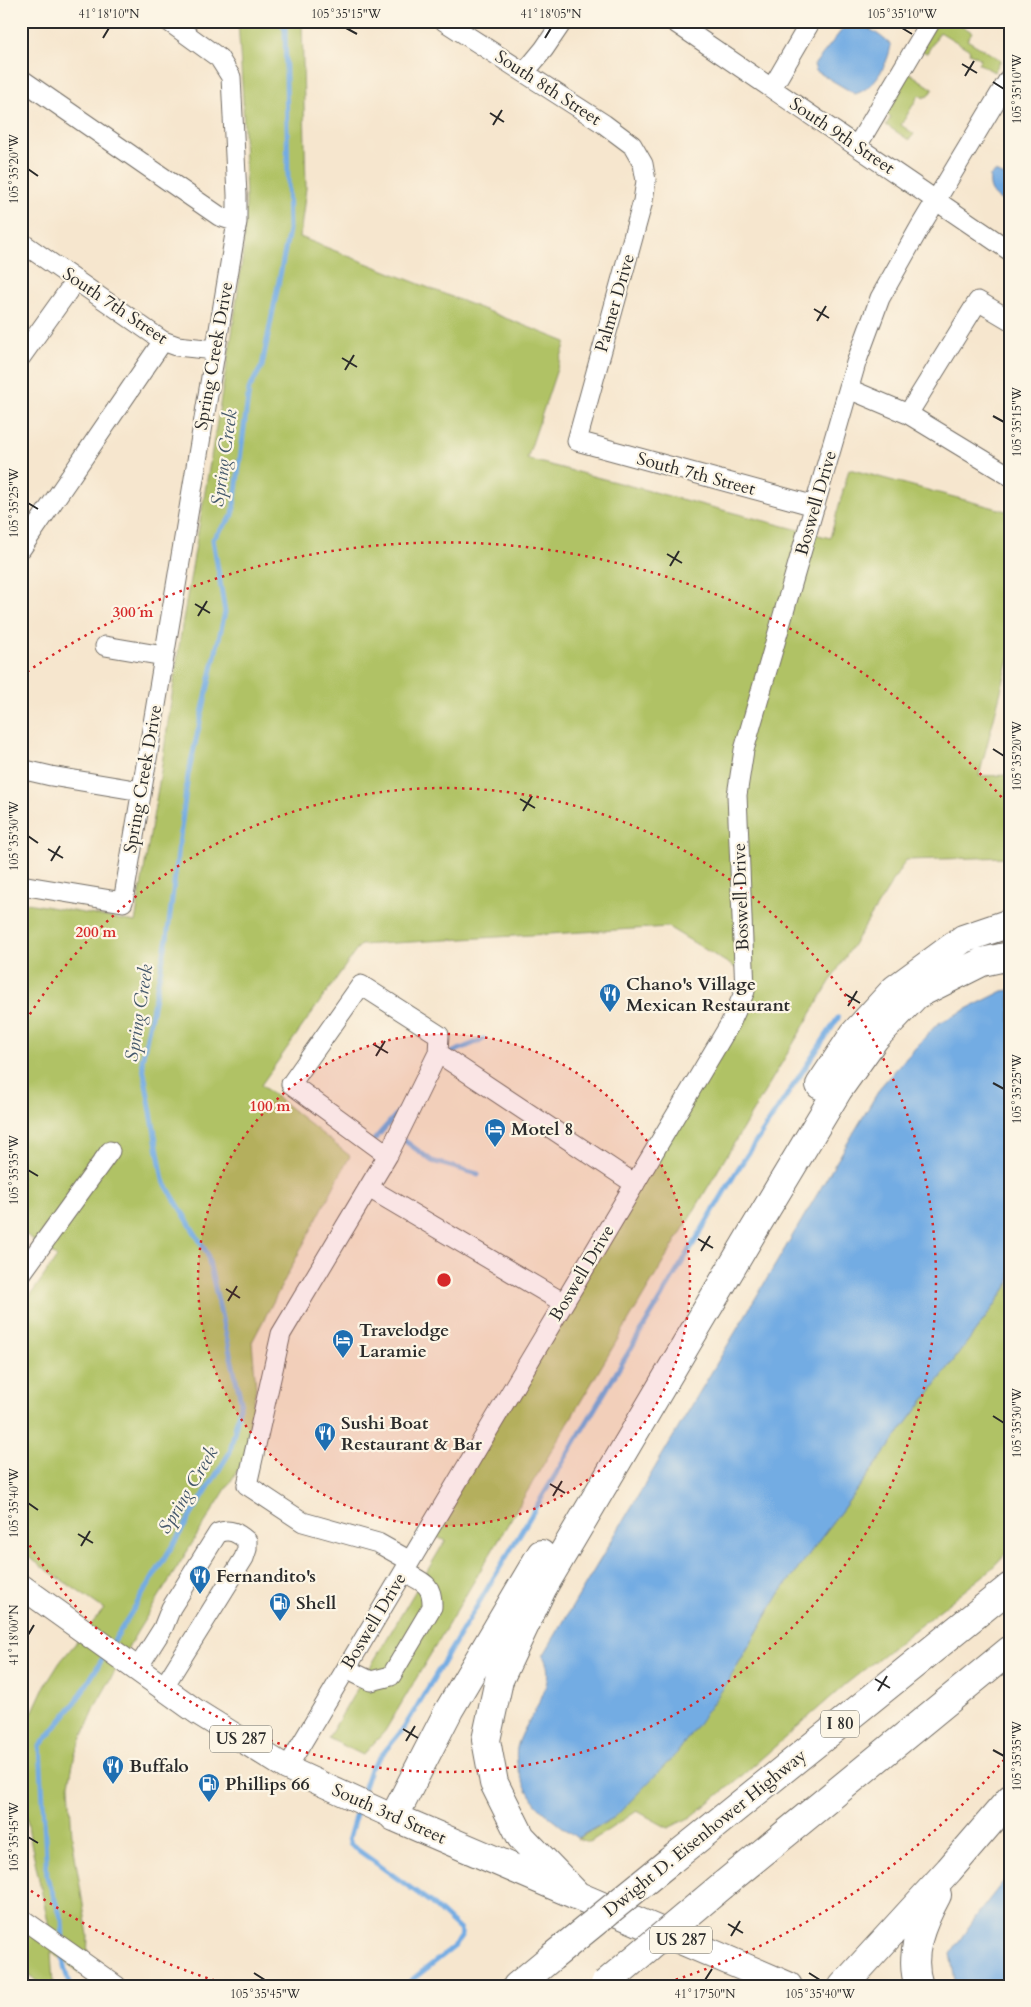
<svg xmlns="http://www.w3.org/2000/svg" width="1031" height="2007" font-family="Cardo,serif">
  <rect width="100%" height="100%" fill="#fcf5e5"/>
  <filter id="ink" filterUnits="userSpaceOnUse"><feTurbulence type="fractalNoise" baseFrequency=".02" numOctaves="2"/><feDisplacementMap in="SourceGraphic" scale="10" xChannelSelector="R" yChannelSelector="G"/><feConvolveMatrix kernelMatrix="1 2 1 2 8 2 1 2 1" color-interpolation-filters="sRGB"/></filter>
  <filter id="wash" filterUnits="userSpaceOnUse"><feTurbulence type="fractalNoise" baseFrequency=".0096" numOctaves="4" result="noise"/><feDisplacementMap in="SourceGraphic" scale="20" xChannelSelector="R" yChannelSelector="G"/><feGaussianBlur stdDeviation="1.12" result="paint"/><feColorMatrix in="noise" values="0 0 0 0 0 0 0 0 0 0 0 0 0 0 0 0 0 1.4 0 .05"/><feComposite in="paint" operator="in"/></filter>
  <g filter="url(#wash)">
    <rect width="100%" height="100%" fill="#f6e6ce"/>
    <path fill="#b0c265" stroke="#6e7648" d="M 238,21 L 302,21 L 306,188 L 300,237 L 566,342 L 527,459 L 830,538 L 849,469 L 1010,512 L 1010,656 L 979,776 L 1010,775 L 1010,857 L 906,860 L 831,980 L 385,1731 L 363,1755 L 328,1738 L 445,1541 L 428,1532 L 730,1024 L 744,973 L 668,927 L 360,945 L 261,1085 L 350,1156 L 252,1342 L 256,1388 L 244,1460 L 137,1632 L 96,1705 L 75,1754 L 69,1784 L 72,1837 L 88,1935 L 87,1964 L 117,1986 L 91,1986 L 86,1977 L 51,1951 L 53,1986 L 45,1986 L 21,1971 L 21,1918 L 49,1938 L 48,1921 L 30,1838 L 22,1784 L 25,1728 L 43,1689 L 60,1662 L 104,1609 L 21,1552 L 21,1309 L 57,1257 L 21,1231 L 21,902 L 135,922 L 161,771 L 182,626 L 232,334 L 243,254 L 246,203 L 243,99 Z
      M 938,21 L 954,21 L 972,32 L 967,40 L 1001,60 L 994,72 L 978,63 L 981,59 L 969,53 L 970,50 L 940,32 L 927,53 L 920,50 Z
      M 908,72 L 933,89 L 927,97 L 925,96 L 924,98 L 919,95 L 901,125 L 914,134 L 909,140 L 886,125 L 891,117 L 883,112 Z
      M 1010,1282 L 1010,1549 L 988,1572 L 846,1684 L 737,1780 L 691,1817 L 668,1828 L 637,1811 L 590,1842 L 577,1839 L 615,1817 L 727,1683 L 780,1593 L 992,1309 Z"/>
    <path fill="#73ace3" stroke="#4f6c87" d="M 849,21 C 866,25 879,34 891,45 C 888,64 874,89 855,94 L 816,71 L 814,65 Z
      M 995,172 L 1010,178 L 1010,206 C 996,197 988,194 990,176 Z
      M 1010,990 L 1010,1282 L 992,1309 L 780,1593 L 727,1683 L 677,1753 L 615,1817 L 577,1838 C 566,1829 542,1813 534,1801 C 524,1786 514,1767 517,1748 C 523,1721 561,1684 543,1656 L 882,1085 L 937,1024 L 1003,991 Z
      M 1010,1873 L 1010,1986 L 956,1986 L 950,1954 L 977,1915 Z"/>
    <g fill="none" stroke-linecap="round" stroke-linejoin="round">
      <path stroke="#73ace3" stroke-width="5" d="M 448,1055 L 451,1053 L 484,1039
        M 401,1138 L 432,1161 L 478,1174
        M 374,1140 L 403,1107
        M 112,1644 L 230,1452 L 241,1401 L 207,1253 L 163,1180 L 142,1061 L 167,938 L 188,775 L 225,612 L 213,539 L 233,515 L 249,389 L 262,366 L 289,230 L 285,27 L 277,21
        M 361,1796 L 370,1769 L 404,1728 L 738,1169 L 838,1018
        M 358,1807 L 349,1838 L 351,1845 L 430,1902 L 460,1930 L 462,1936 L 455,1946 L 404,1986
        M 63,1943 L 62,1920 L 47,1877 L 40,1746 L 78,1699 L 106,1653
        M 63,1954 L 64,1967 L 70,1986"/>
    </g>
  </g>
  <g filter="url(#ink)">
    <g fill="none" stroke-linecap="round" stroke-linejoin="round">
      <g stroke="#726c64" stroke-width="21">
        <path id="minor" d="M 444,21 L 604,124 L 632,145 L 643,164 L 646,181 L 643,201 L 577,441 L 815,506
          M 673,21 L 1010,251
          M 525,72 L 544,49 L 563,21
          M 21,79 L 219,216 L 237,222
          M 772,88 L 811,21
          M 857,146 L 931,21
          M 21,242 L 163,341 L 177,346 L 215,350
          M 21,357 L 76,280
          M 849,389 L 908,414 L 978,301 L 1010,320
          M 908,414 L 1010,476
          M 21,549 L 163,341
          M 105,646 L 164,656
          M 21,769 L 51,776 L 141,791
          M 21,885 L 123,902 L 237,222 L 237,195 L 231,77 L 219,58 L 168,21
          M 438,1053 L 635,1184
          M 388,1155 L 291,1084 L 361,985 L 439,1035 L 438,1053 L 388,1155 L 281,1334 L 247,1485 L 303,1522 L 378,1543 L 410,1561
          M 369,1188 L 564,1303
          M 21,1274 L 110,1151
          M 137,1669 L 163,1628 L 171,1608 L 218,1533 C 230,1528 238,1533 247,1541 L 247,1549 L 244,1558 L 163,1688
          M 346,1669 L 371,1681 L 391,1676 L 432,1607 C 433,1583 422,1582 404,1572
          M 287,1768 L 730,1024 L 745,991 L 737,795 L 744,750 L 856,363 L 880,298 L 920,227 L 1010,77
          M 21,1918 L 117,1986"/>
      </g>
      <g stroke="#726c64" stroke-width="26">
        <path id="major" d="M 21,1586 L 197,1712 L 287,1768 L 394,1817"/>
      </g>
      <g stroke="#726c64" stroke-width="30">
        <path id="highway" d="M 820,1085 L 854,1034 L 895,989 L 963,939 L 1010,923
          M 394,1817 L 449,1710 L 541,1554
          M 394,1817 L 788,1986
          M 670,1861 L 1010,1587
          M 723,1885 L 1010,1650
          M 575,1893 L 521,1837 L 494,1783 L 486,1740 L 499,1680 L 542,1589 L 752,1233 L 838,1090 L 875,1038 L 916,995 L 982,962 L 1010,956
          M 517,1986 L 552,1957
          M 843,1986 L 949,1870 L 1010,1799
          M 919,1986 C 908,1954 922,1923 937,1895"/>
      </g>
      <use href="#minor" stroke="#fff" stroke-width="19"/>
      <use href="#major" stroke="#fff" stroke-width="24"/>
      <use href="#highway" stroke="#fff" stroke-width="28"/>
      <g stroke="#726c64" stroke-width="30" stroke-linecap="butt">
        <path id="highway-bridge" d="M 552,1957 L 670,1861
          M 605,1984 L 723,1885"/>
      </g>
      <use href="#highway-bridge" stroke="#fff" stroke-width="28"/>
    </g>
  </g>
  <path fill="none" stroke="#2b2b2b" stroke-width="2" d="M 346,28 L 357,34M 902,28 L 912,34M 103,38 L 109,28M 545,38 L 551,28M 962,64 L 977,73M 965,76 L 974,61M 993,82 L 1004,89M 490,113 L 504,122M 493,125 L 502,110M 28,169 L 38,176M 814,309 L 829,318M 817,321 L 826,306M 342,358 L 357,367M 345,370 L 354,355M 993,416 L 1004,422M 28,503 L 38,509M 667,554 L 682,563M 670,566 L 679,551M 195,604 L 210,613M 198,616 L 207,601M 993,749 L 1004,756M 520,799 L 535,808M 523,811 L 532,796M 28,836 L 38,843M 48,849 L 63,858M 51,861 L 60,846M 845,994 L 860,1003M 848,1006 L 857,991M 373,1044 L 388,1053M 376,1056 L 385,1041M 993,1083 L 1004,1089M 28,1170 L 38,1176M 698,1239 L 713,1248M 701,1251 L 710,1236M 226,1289 L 240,1298M 228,1301 L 237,1286M 993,1416 L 1004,1423M 550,1484 L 565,1493M 553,1496 L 562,1481M 28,1503 L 38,1510M 78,1534 L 93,1543M 81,1546 L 90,1531M 28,1635 L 34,1625M 875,1679 L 890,1688M 878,1691 L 887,1676M 403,1729 L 418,1738M 406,1741 L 415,1726M 993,1750 L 1004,1756M 28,1837 L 38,1843M 728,1924 L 743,1933M 731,1936 L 740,1921M 254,1973 L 265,1980M 809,1973 L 820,1980M 705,1980 L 712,1969"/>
  <circle cx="444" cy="1280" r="246" fill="#d62828" fill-opacity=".12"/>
  <g fill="none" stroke="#d62828" stroke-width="2.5" stroke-dasharray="2.5 5">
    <circle cx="444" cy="1280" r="246"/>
    <path d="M22 1027A492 492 0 1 1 22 1533"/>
    <path d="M1009 1754A737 737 0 0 1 659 1985M229 1985A737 737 0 0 1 21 1884M21 676A737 737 0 0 1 1009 806"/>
  </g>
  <defs>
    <g id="restaurant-pin" transform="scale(1.125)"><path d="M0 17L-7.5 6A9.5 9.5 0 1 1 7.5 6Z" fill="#1f6fb2" stroke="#fcf5e5"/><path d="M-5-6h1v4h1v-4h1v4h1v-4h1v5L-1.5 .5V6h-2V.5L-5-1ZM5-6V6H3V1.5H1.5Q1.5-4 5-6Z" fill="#fff"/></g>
    <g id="hotel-pin" transform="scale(1.125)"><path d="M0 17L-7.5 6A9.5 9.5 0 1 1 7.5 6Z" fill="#1f6fb2" stroke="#fcf5e5"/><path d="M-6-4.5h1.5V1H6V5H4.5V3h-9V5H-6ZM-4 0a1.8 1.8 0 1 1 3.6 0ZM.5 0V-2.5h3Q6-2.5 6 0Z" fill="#fff"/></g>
    <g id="fuel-pin" transform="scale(1.125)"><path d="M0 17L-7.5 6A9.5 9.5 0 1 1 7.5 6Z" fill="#1f6fb2" stroke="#fcf5e5"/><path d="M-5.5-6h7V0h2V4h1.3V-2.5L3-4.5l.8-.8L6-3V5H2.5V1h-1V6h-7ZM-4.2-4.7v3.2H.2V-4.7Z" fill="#fff"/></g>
  </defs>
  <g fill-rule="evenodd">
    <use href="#restaurant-pin" x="610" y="994"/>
    <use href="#hotel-pin" x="495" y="1129"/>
    <use href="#hotel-pin" x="343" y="1340"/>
    <use href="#restaurant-pin" x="325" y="1433"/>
    <use href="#restaurant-pin" x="200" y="1576"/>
    <use href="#fuel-pin" x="280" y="1603"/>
    <use href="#restaurant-pin" x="113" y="1766"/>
    <use href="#fuel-pin" x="209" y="1784"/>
  </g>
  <g text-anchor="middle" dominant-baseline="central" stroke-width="4.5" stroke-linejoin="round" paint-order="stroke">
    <g fill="#fcf5e5" stroke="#6a6863" stroke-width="1">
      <rect x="821" y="1710.5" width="38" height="27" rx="4"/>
      <rect x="210" y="1725.5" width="62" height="27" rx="4"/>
      <rect x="650" y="1926.5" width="62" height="27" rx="4"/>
    </g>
    <g font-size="16" font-weight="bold" fill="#2b2b2b">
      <text x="840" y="1724">I 80</text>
      <text x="241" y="1739">US 287</text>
      <text x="681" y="1940">US 287</text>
    </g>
    <g font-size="18" fill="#2b2b2b" stroke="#fcf5e5">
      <text transform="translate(548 88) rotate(33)">South 8th Street</text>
      <text transform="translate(842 136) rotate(34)">South 9th Street</text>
      <text transform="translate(615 303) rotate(-74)">Palmer Drive</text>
      <text transform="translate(115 306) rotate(34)">South 7th Street</text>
      <text transform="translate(214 356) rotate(-80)">Spring Creek Drive</text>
      <text transform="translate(696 474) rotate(15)">South 7th Street</text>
      <text transform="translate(816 503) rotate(-74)">Boswell Drive</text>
      <text transform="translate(143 779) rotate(-80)">Spring Creek Drive</text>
      <text transform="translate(741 897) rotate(-92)">Boswell Drive</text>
      <text transform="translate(582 1273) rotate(-59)">Boswell Drive</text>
      <text transform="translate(374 1621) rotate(-59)">Boswell Drive</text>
      <text transform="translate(389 1814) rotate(24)">South 3rd Street</text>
      <text transform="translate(705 1833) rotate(-39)">Dwight D. Eisenhower Highway</text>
    </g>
    <g font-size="18" font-weight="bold" fill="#2b2b2b" stroke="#fcf5e5" text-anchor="start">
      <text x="626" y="984">Chano's Village<tspan x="626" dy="21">Mexican Restaurant</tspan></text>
      <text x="511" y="1129">Motel 8</text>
      <text x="359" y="1330">Travelodge<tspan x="359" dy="21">Laramie</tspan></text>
      <text x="341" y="1423">Sushi Boat<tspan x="341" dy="21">Restaurant &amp; Bar</tspan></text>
      <text x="216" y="1576">Fernandito's</text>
      <text x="296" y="1603">Shell</text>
      <text x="129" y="1766">Buffalo</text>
      <text x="225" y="1784">Phillips 66</text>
    </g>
    <g font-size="19" font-style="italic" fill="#44586b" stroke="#fcf5e5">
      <text transform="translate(224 458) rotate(-82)">Spring Creek</text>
      <text transform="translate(139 1013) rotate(-81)">Spring Creek</text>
      <text transform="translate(188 1490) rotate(-59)">Spring Creek</text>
    </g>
  </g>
  <circle cx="444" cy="1280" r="8" fill="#d62828" stroke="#fcf5e5" stroke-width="2.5"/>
  <g font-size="15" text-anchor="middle" font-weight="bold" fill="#d62828" stroke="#fcf5e5" stroke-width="4.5" stroke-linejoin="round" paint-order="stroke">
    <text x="133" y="617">300 m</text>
    <text x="96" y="937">200 m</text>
    <text x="270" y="1111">100 m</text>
  </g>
  <rect width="1031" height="2007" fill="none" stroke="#fcf5e5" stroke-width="55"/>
  <rect x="28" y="28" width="976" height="1952" fill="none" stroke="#2b2b2b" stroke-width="2"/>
  <g font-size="12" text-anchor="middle" fill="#2b2b2b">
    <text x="109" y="18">41°18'10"N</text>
    <text x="346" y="18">105°35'15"W</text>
    <text x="551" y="18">41°18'05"N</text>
    <text x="902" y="18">105°35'10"W</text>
    <text transform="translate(1017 89) rotate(-90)" y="4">105°35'10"W</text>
    <text transform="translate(14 169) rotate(-90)" y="4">105°35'20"W</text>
    <text transform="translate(1017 422) rotate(-90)" y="4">105°35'15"W</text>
    <text transform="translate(14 503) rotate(-90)" y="4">105°35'25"W</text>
    <text transform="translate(1017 756) rotate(-90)" y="4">105°35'20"W</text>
    <text transform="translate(14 836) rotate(-90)" y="4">105°35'30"W</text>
    <text transform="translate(1017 1089) rotate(-90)" y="4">105°35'25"W</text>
    <text transform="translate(14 1170) rotate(-90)" y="4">105°35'35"W</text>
    <text transform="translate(1017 1423) rotate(-90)" y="4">105°35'30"W</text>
    <text transform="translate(14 1503) rotate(-90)" y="4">105°35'40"W</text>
    <text transform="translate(14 1635) rotate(-90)" y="4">41°18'00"N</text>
    <text transform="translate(1017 1756) rotate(-90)" y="4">105°35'35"W</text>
    <text transform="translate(14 1837) rotate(-90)" y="4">105°35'45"W</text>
    <text x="265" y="1998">105°35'45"W</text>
    <text x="705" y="1998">41°17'50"N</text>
    <text x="820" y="1998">105°35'40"W</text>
  </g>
</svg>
